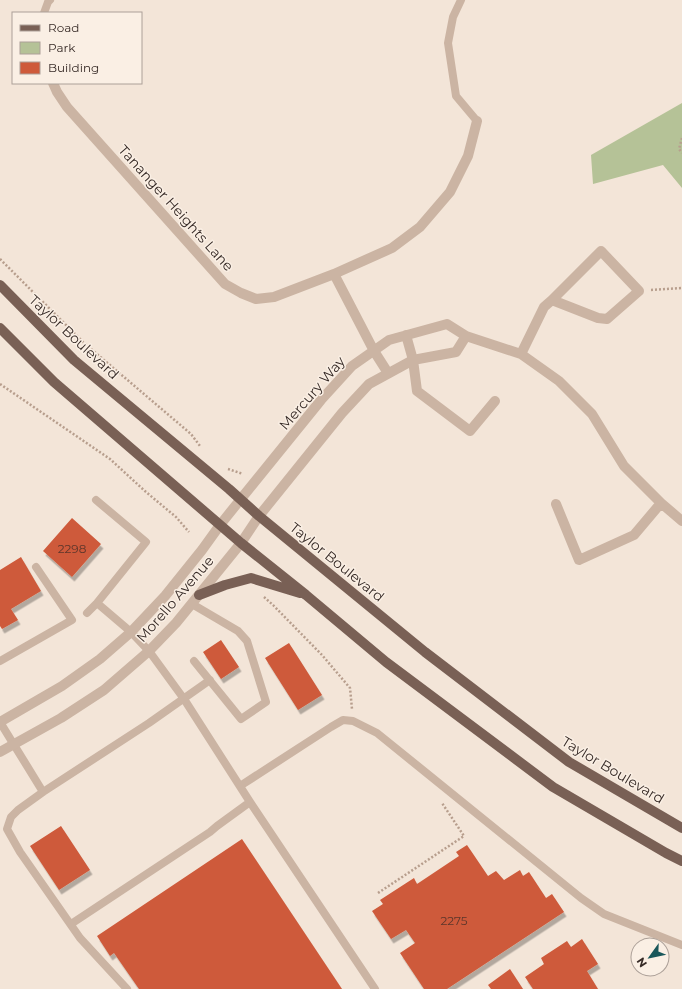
<svg xmlns="http://www.w3.org/2000/svg" width="682" height="989" font-family="Montserrat,sans-serif">
  <defs>
    <filter id="shadow"><feDropShadow dx="2.5" dy="4.5" stdDeviation="0" flood-color="#0004"/></filter>
  </defs>
  <rect width="100%" height="100%" fill="#f3e5d8"/>
  <path fill="#b5c297" d="M 682,103 L 682,188 L 663,165 L 593,184 L 591,155 Z"/>
  <path fill="#ce5a3a" filter="url(#shadow)" d="M 72,518 L 101,544 L 72,577 L 43,551 Z
    M 21,557 L 41,591 L 11,609 L 18,620 L 2,629 L 0,626 L 0,570 Z
    M 221,640 L 239,667 L 221,679 L 203,652 Z
    M 289,643 L 322,695 L 298,710 L 265,658 Z
    M 61,826 L 90,870 L 59,890 L 30,846 Z
    M 242,839 L 342,989 L 139,989 L 114,953 L 110,956 L 97,936 Z
    M 467,845 L 488,876 L 496,871 L 504,880 L 520,870 L 523,876 L 529,872 L 546,898 L 552,894 L 564,912 L 447,989 L 424,989 L 400,953 L 415,943 L 406,930 L 391,939 L 372,911 L 383,904 L 380,900 L 414,878 L 417,884 L 459,856 L 456,852 Z
    M 582,939 L 598,964 L 587,971 L 598,989 L 533,989 L 525,977 L 544,964 L 541,958 L 567,941 L 571,947 Z
    M 510,969 L 523,989 L 491,989 L 488,985 Z"/>
  <g fill="none" stroke-linecap="round" stroke-linejoin="round">
    <path stroke="#b79e8d" stroke-width="2.5" stroke-dasharray="2 2" stroke-linecap="butt" d="M 682,138 L 679,149 L 682,153
      M 0,259 L 84,343 L 191,434 L 200,446
      M 651,290 L 682,288
      M 0,384 L 110,459 L 146,492 L 176,517 L 189,532
      M 228,469 L 243,474
      M 264,597 L 273,605 L 322,655 L 350,688 L 352,709
      M 378,893 L 464,836 L 442,803"/>
    <path stroke="#cbb4a3" stroke-width="8" d="M 461,0 L 453,17 L 448,43 L 456,96 L 477,121
      M 44,13 L 48,2 L 50,0
      M 97,603 L 131,632 L 149,651 L 184,699 L 250,802 L 375,989
      M 192,604 L 238,631 L 247,641 L 266,702 L 241,719 L 194,661
      M 87,613 L 97,603 L 146,542 L 96,500
      M 0,661 L 72,620 L 36,567
      M 0,722 L 43,792
      M 240,786 L 331,727 L 343,720 L 353,721 L 377,733 L 581,898 L 604,914 L 682,945
      M 71,924 L 210,832 L 217,826 L 250,802
      M 127,989 L 80,938 L 20,852 L 7,829 L 11,817 L 18,810 L 43,792 L 149,723 L 210,680"/>
    <path stroke="#cbb4a3" stroke-width="10" d="M 53,83 L 57,92 L 67,107 L 225,284 L 241,293 L 256,299 L 274,297 L 334,274 L 392,248 L 420,227 L 450,192 L 468,156 L 477,121
      M 334,274 L 374,351 L 388,373
      M 406,335 L 413,360 L 417,391 L 470,431 L 495,401
      M 521,354 L 544,307 L 552,300 L 601,251 L 639,291 L 607,319 L 598,318 L 552,300
      M 240,500 L 321,400 L 352,366 L 389,340 L 447,324 L 466,336 L 521,354 L 559,381 L 592,414 L 624,466 L 661,503 L 682,521
      M 556,504 L 579,560 L 634,535 L 661,503
      M 259,516 L 342,413 L 369,384 L 413,360 L 456,352 L 466,336"/>
    <path stroke="#cbb4a3" stroke-width="10" d="M 0,722 L 62,686 L 100,659 L 131,632 L 165,596 L 202,550 L 220,525 L 240,500
      M 0,752 L 61,718 L 104,690 L 149,651 L 176,623 L 241,543 L 259,516"/>
    <path stroke="#796055" stroke-width="10" d="M 0,285 L 74,360 L 229,489 L 259,516 L 425,652 L 569,762 L 682,828
      M 0,328 L 54,382 L 241,543 L 306,595 L 386,662 L 553,787 L 666,853 L 682,861
      M 199,595 L 225,585 L 251,578 L 300,593"/>
  </g>
  <g text-anchor="middle" dominant-baseline="central" stroke-width="3" stroke-linejoin="round" paint-order="stroke">
    <g font-size="12" fill="#5c362b">
      <text x="72" y="548">2298</text>
      <text x="454" y="920">2275</text>
    </g>
    <g font-size="14" fill="#362a26" stroke="#faefe4">
      <text transform="translate(176 208) rotate(48)">Tananger Heights Lane</text>
      <text transform="translate(74 337) rotate(43)">Taylor Boulevard</text>
      <text transform="translate(312 393) rotate(-49)">Mercury Way</text>
      <text transform="translate(337 562) rotate(39)">Taylor Boulevard</text>
      <text transform="translate(175 599) rotate(-49)">Morello Avenue</text>
      <text transform="translate(613 770) rotate(31)">Taylor Boulevard</text>
    </g>
  </g>
  <rect x="12" y="12" width="130" height="72" fill="#faefe4" stroke="#aca098"/>
  <rect x="20" y="25" width="20" height="6" fill="#796055" stroke="#aca098"/>
  <text x="48" y="32" font-size="12" fill="#362a26">Road</text>
  <rect x="20" y="42" width="20" height="12" fill="#b5c297" stroke="#aca098"/>
  <text x="48" y="52" font-size="12" fill="#362a26">Park</text>
  <rect x="20" y="62" width="20" height="12" fill="#ce5a3a" stroke="#aca098"/>
  <text x="48" y="72" font-size="12" fill="#362a26">Building</text>
  <g transform="translate(650 957) rotate(237)"><circle r="19" fill="#faefe4" stroke="#aca098"/>
  <path d="M0-3L7 15L0 10L-7 15Z" fill="#19575a"/>
  <text y="-6" font-size="11" font-weight="bold" text-anchor="middle" fill="#362a26">N</text>
  </g>
</svg>
